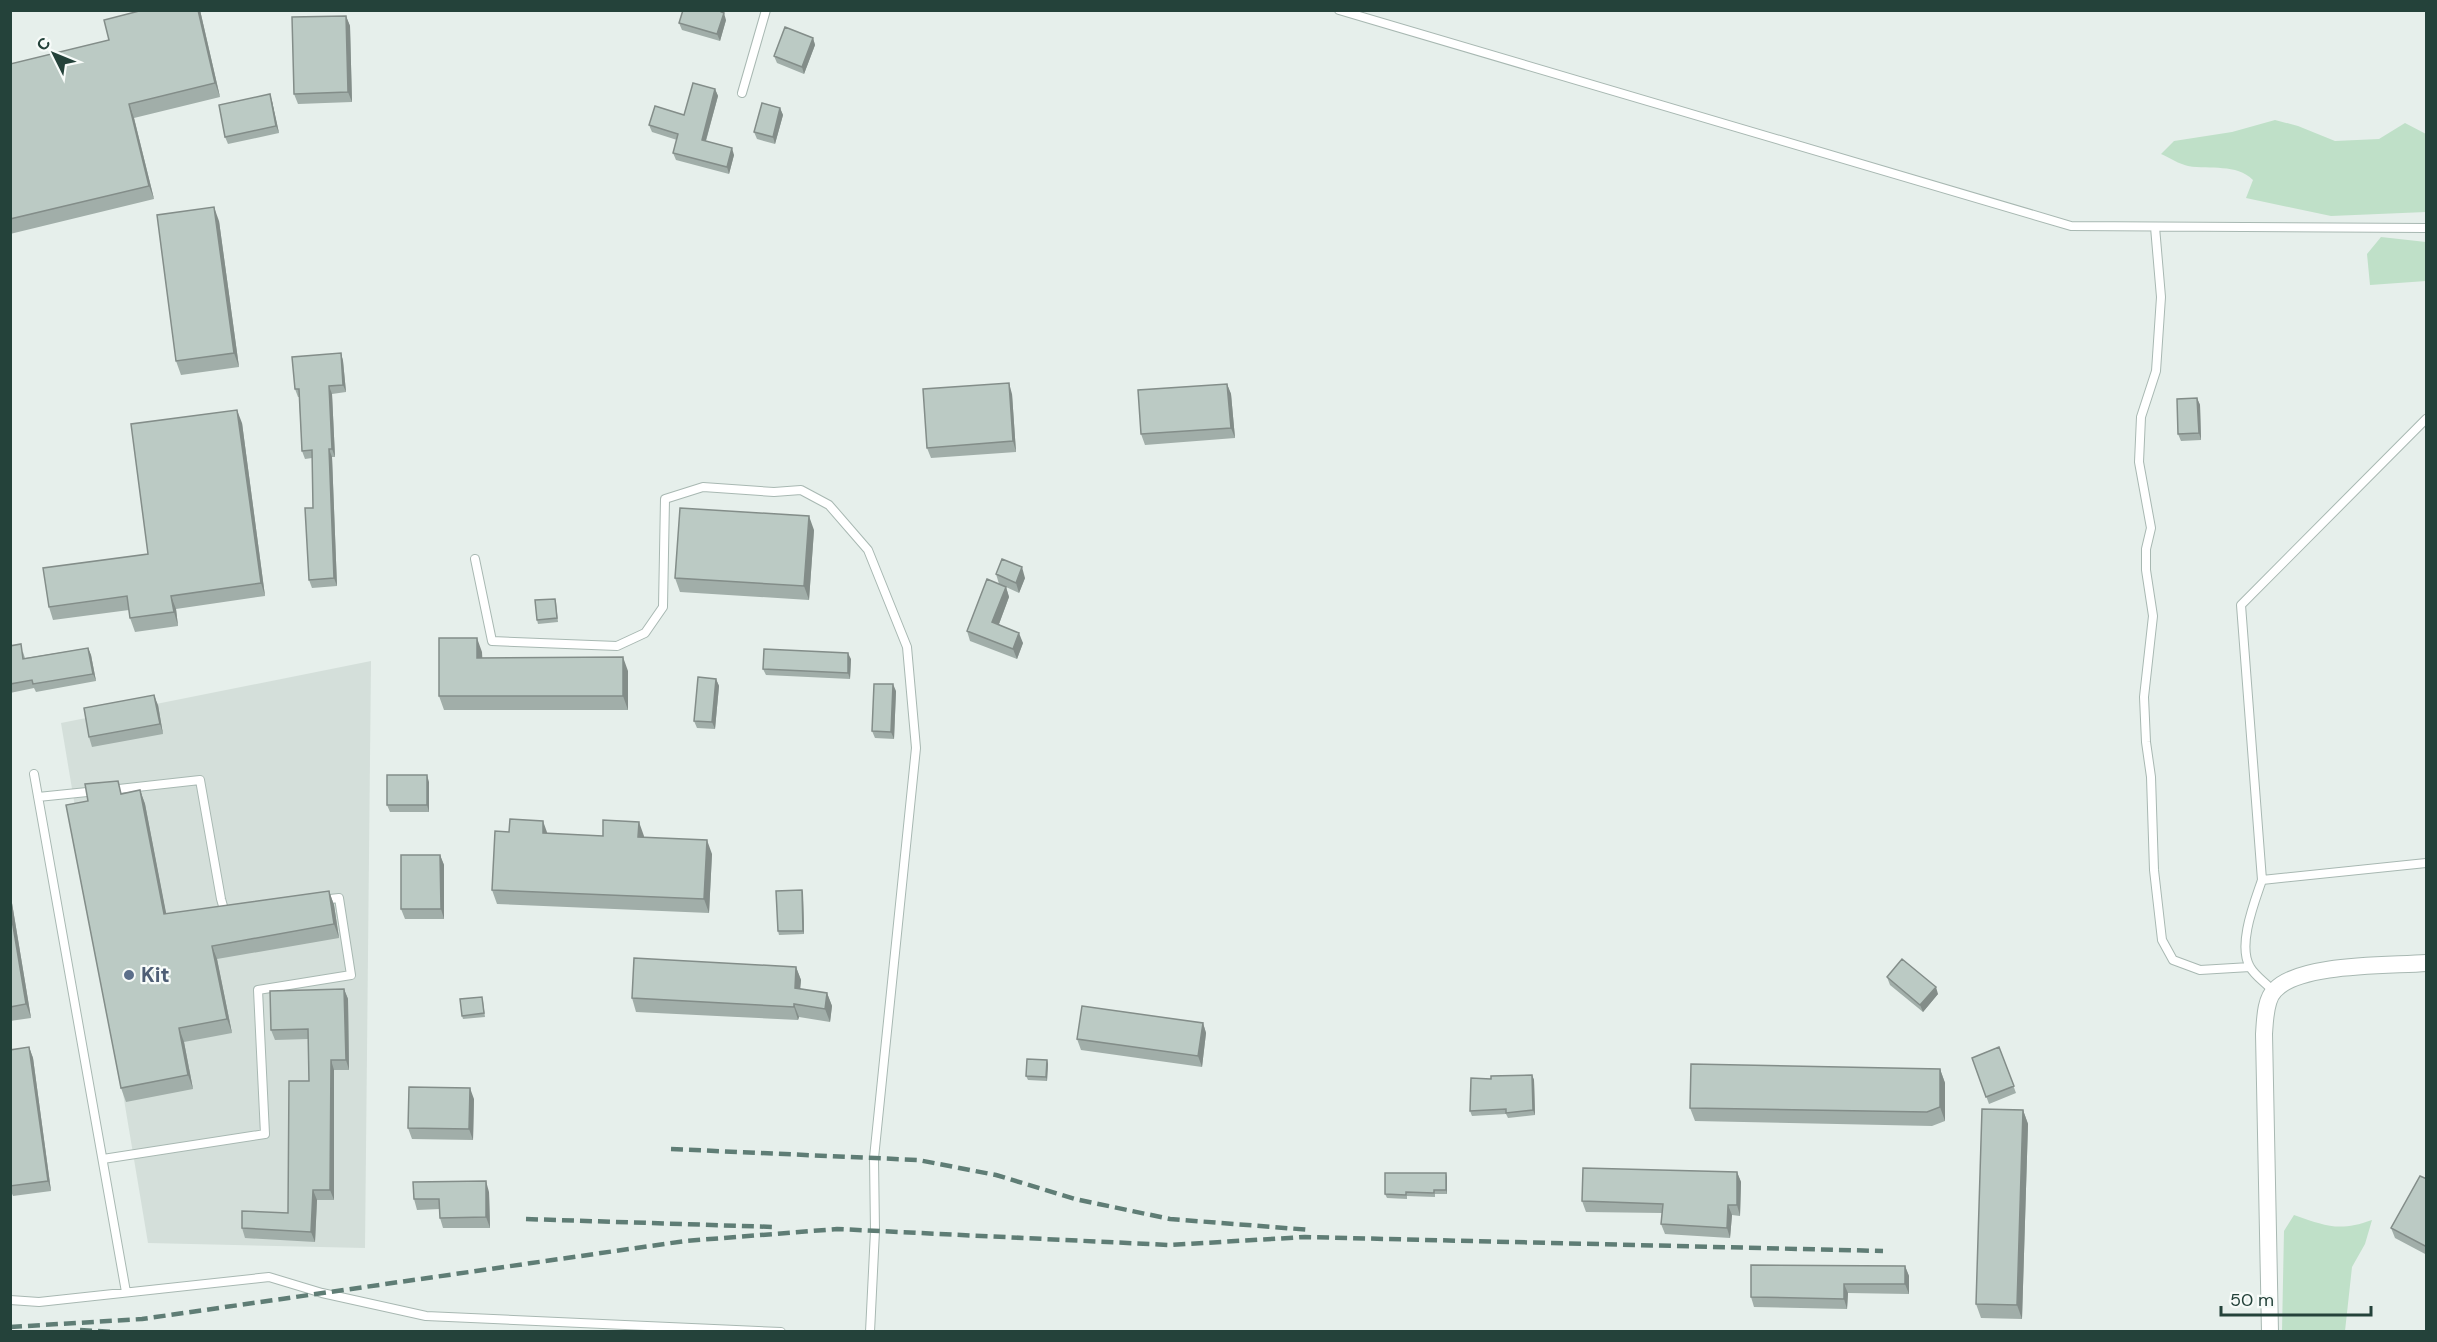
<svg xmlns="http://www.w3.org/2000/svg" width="2437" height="1342" font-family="'DM Sans',sans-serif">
  <rect width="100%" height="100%" fill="#e6efeb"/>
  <path fill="#d4dfda" d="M 371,661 L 365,1248 L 148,1243 L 61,723 Z"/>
  <path fill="#bfe0c8" d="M 2275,120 L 2298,126 L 2335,141 L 2379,139 L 2405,123 L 2426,134 L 2426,212 L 2331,216 L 2246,198 L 2253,180 C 2236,163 2211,170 2188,166 C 2179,164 2170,158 2161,154 L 2174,141 L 2232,132 Z
    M 2381,237 L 2426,242 L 2426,281 L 2370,285 L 2367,254 Z
    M 2294,1215 C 2326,1226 2339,1232 2372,1220 L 2365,1244 L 2352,1267 L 2345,1331 L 2282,1331 L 2284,1231 Z"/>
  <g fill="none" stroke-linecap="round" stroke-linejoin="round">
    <g stroke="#a8b8b2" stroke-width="10">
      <path id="service" d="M 1339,10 L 2071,226 L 2426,228
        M 742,93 L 766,10
        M 2155,227 L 2161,297 L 2156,371 L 2141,417 L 2139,462 L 2151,528 L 2146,549 L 2146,570 L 2153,616 L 2144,697 L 2146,742 L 2151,777 L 2154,870 L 2162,940 L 2173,960 L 2200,970 L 2250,967
        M 2426,419 L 2241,605 L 2262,880 L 2426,863
        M 475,559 L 492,641 L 617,646 L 645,633 L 663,607 L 665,499 L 703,487 L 774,492 L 801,490 L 829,505 L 868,550 L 907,647 L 916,748 L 874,1158 L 875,1231 L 870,1332
        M 34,774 L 126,1292
        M 110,790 L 200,780 L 221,899 L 225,913 L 228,913
        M 38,797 L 97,791
        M 2262,880 C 2255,901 2237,945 2250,967 C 2255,976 2266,983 2273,991
        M 103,1159 L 265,1134 L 258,990 L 351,975 L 339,898 L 321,900
        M 10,1300 L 39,1302 L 269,1277 L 322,1293 L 426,1316 L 781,1332"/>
    </g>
    <g stroke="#a8b8b2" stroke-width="18">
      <path id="minor" d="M 2270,1332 L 2264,1034 C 2265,1021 2265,999 2275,990 C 2300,963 2389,966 2426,963"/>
    </g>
    <use href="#service" stroke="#fff" stroke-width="8"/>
    <use href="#minor" stroke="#fff" stroke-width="16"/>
    <path stroke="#5f7d75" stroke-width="4.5" stroke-dasharray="12 6" stroke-linecap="butt" d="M 671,1149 L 918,1160 L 996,1175 L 1075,1199 L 1170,1219 L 1311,1230
      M 526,1219 L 774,1227
      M 10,1327 L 142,1319 L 685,1241 L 837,1229 L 1169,1245 L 1305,1237 L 1883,1251
      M 80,1330 L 116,1332"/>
  </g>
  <path fill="#a1aea9" d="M 200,10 L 220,97 L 134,118 L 154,199 L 10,234 L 10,64 L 109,40 Z
    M 346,16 L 350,26 L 352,102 L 298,104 L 294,94 Z
    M 726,20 L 720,41 L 682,30 L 679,23 Z
    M 813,38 L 815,45 L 804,74 L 777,63 L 774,56 Z
    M 715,89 L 718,96 L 706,141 L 734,155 L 729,174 L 676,160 L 673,153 L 677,140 L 652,132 L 649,125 L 684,115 Z
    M 272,101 L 279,133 L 228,144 L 225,137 Z
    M 780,108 L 783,115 L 775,144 L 757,139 L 754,132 Z
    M 219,221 L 239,367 L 181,375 L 176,361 Z
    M 341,353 L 343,361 L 346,392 L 332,394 L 335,457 L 332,457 L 337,586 L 312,588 L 309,580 L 313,508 L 312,458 L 305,459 L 302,451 L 299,397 L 298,397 L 295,389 Z
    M 1227,384 L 1231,394 L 1235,438 L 1145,445 L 1141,434 Z
    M 1012,394 L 1016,452 L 931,458 L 927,448 Z
    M 2197,398 L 2200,405 L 2201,440 L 2181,441 L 2178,434 Z
    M 242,423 L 265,596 L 176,609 L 178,626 L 135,632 L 130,618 L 129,610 L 53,620 L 49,607 L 148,554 Z
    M 814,530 L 809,600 L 680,592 L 675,578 Z
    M 996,574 L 1025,578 L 1019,593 L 1006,587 L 1009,597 L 999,624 L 1023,643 L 1017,659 L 970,641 L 967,631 L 999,584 Z
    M 555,599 L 556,602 L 558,622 L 538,624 L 537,620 Z
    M 10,646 L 23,652 L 25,658 L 88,648 L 91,655 L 96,681 L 36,692 L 34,688 L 10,693 Z
    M 482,652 L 482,658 L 628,671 L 628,710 L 444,710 L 439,696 Z
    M 851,659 L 850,679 L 766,675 L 763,669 Z
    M 716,679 L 719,686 L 715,729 L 697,728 L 694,721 Z
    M 896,691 L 894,739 L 875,738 L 872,731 Z
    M 158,705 L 163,734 L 92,747 L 89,737 Z
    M 429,782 L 429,812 L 390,812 L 387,805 Z
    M 140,790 L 145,804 L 166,914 L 329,891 L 334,905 L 339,938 L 217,959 L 232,1033 L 184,1042 L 193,1089 L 126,1102 L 121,1088 L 88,801 Z
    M 548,834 L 603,836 L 644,836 L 644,837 L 712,854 L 709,913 L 497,904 L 492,890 Z
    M 440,855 L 444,865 L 444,919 L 405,919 L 401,909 Z
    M 802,890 L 803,893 L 804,934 L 779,935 L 778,931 Z
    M 10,891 L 31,1018 L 10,1021 Z
    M 796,967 L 801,980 L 800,989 L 827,993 L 832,1006 L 830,1022 L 799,1017 L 798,1020 L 636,1012 L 632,998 Z
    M 1887,977 L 1938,994 L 1923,1012 L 1890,985 Z
    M 344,989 L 348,999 L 349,1070 L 334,1070 L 334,1200 L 317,1200 L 315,1242 L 245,1238 L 242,1228 L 288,1213 L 309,1081 L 308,1039 L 275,1040 L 271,1030 Z
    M 483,1001 L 485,1017 L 463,1019 L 462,1016 Z
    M 1203,1023 L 1206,1033 L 1202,1067 L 1081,1050 L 1077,1039 Z
    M 29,1047 L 33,1058 L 51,1191 L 13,1196 L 10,1189 L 10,1050 Z
    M 1999,1047 L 2016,1093 L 1989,1104 L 1972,1058 Z
    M 1047,1060 L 1048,1064 L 1047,1081 L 1028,1080 L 1026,1076 Z
    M 1940,1069 L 1945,1083 L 1945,1121 L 1932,1126 L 1695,1121 L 1690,1108 Z
    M 1532,1075 L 1534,1080 L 1535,1115 L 1508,1118 L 1506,1114 L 1472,1116 L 1470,1111 L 1491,1079 Z
    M 474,1099 L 473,1140 L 412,1139 L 408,1128 Z
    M 2023,1110 L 2028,1124 L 2022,1319 L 1981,1318 L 1976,1304 Z
    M 1737,1172 L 1741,1182 L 1740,1216 L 1732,1215 L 1730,1238 L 1665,1234 L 1661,1224 L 1662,1213 L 1586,1212 L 1582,1201 Z
    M 1447,1177 L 1447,1194 L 1435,1194 L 1435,1197 L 1407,1196 L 1407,1199 L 1387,1198 L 1385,1194 Z
    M 2427,1179 L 2427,1255 L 2395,1238 L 2391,1228 Z
    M 489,1192 L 490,1228 L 443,1228 L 440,1218 L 440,1209 L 417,1210 L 414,1199 Z
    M 1905,1266 L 1909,1276 L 1909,1294 L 1848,1293 L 1847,1309 L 1754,1307 L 1751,1297 Z"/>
  <path fill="#838d89" d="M 198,10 L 200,10 L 220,97 L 215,83 Z
    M 724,13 L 726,20 L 720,41 L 717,34 Z
    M 346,16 L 350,26 L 352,102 L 348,92 Z
    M 813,38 L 815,45 L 804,74 L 802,67 Z
    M 715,89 L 718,96 L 704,147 L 702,140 Z
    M 270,94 L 272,101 L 279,133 L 276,126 Z
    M 129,104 L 134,118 L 154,199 L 149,186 Z
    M 780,108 L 783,115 L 775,144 L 773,137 Z
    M 732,148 L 734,155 L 729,174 L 727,167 Z
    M 214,207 L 219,221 L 239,367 L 234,353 Z
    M 341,353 L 343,361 L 346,392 L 343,385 Z
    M 1009,383 L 1012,394 L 1016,452 L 1013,441 Z
    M 1227,384 L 1231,394 L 1235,438 L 1231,428 Z
    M 329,386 L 332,394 L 335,457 L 332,449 Z
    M 2197,398 L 2200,405 L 2201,440 L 2199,433 Z
    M 237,410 L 242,423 L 265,596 L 261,583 Z
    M 329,449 L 332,457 L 337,586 L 334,578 Z
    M 809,516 L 814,530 L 809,600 L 804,586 Z
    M 1022,567 L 1025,578 L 1019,593 L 1016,583 Z
    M 1006,587 L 1009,597 L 996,632 L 992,622 Z
    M 171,596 L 176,609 L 178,626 L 174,612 Z
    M 1019,633 L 1023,643 L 1017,659 L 1013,649 Z
    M 477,638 L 482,652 L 483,671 L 477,658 Z
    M 88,648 L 91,655 L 96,681 L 93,674 Z
    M 848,653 L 851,659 L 850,679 L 848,673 Z
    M 623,657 L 628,671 L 628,710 L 623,696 Z
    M 716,679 L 719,686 L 715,729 L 712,722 Z
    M 893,684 L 896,691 L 894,739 L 891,732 Z
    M 154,695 L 158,705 L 163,734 L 160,724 Z
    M 427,775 L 429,782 L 429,812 L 427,805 Z
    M 140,790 L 145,804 L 169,928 L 164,914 Z
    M 543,821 L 548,835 L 543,833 Z
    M 639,822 L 644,836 L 643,851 L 638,837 Z
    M 707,840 L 712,854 L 709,913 L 704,899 Z
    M 440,855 L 444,865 L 444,919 L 441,909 Z
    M 802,890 L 803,893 L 804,934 L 803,931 Z
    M 10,891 L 31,1018 L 26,1004 L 10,908 Z
    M 329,891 L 334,905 L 339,938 L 334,924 Z
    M 212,946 L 217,959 L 232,1033 L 227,1019 Z
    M 796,967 L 801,980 L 799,1001 L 795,988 Z
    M 1936,987 L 1938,994 L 1923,1012 L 1920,1005 Z
    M 344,989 L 348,999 L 349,1070 L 346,1060 Z
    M 827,993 L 832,1006 L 830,1022 L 825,1009 Z
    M 794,1004 L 799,1017 L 798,1020 L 794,1007 Z
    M 1203,1023 L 1206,1033 L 1202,1067 L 1198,1056 Z
    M 179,1028 L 184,1042 L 193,1089 L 188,1075 Z
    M 29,1047 L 33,1058 L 51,1191 L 48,1181 Z
    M 331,1060 L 334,1070 L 334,1200 L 330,1190 Z
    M 1047,1060 L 1048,1064 L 1047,1081 L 1046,1077 Z
    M 1940,1069 L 1945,1083 L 1945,1121 L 1940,1107 Z
    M 1532,1075 L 1534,1080 L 1535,1115 L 1533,1110 Z
    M 470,1088 L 474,1099 L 473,1140 L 469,1129 Z
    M 2023,1110 L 2028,1124 L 2022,1319 L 2017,1305 Z
    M 1737,1172 L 1741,1182 L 1740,1216 L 1737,1205 Z
    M 1446,1173 L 1447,1177 L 1447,1194 L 1446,1190 Z
    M 486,1181 L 489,1192 L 490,1228 L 486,1217 Z
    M 313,1190 L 317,1200 L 315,1242 L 311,1232 Z
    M 1728,1205 L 1732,1215 L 1730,1238 L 1727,1228 Z
    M 1905,1266 L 1909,1276 L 1909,1294 L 1905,1284 Z
    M 1844,1284 L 1848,1293 L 1847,1309 L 1844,1299 Z"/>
  <path fill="#bbcac4" stroke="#838d89" stroke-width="1.5" d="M 143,10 L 198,10 L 215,83 L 129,104 L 149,186 L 10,219 L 10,64 L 109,40 L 104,20 Z
    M 683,10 L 717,10 L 724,13 L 717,34 L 679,23 Z
    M 346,16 L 348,92 L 294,94 L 292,17 Z
    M 785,27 L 813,38 L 802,67 L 774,56 Z
    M 693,83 L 715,89 L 702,140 L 732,148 L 727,167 L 673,153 L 678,134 L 649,125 L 655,106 L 684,115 Z
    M 270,94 L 276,126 L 225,137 L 219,105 Z
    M 762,103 L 780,108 L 773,137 L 754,132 Z
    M 214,207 L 234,353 L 176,361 L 157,215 Z
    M 341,353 L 343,385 L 329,386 L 332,449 L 329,449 L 334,578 L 309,580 L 305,508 L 313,508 L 312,450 L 302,451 L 299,389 L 295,389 L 292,357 Z
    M 1009,383 L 1013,441 L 927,448 L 923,389 Z
    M 1227,384 L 1231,428 L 1141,434 L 1138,390 Z
    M 2197,398 L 2199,433 L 2178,434 L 2177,399 Z
    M 237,410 L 261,583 L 171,596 L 174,612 L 130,618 L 127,596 L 49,607 L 43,568 L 148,554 L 131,424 Z
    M 680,508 L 809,516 L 804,586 L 675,578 Z
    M 1002,559 L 1022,567 L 1016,583 L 996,574 Z
    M 987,579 L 1006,587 L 992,622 L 1019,633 L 1013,649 L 967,631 Z
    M 555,599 L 557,618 L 537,620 L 535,600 Z
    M 439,638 L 477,638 L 477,658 L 623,657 L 623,696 L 439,696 Z
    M 21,644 L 23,659 L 88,648 L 93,674 L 33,684 L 32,680 L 10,684 L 10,646 Z
    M 764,649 L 848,653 L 848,673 L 763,669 Z
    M 698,677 L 716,679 L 712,722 L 694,721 Z
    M 874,684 L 893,684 L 891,732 L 872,731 Z
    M 154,695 L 160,724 L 89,737 L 84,708 Z
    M 387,775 L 427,775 L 427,805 L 387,805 Z
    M 118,781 L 121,794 L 140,790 L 164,914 L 329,891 L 334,924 L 212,946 L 227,1019 L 179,1028 L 188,1075 L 121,1088 L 66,805 L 88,801 L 85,784 Z
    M 510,819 L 543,821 L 543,833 L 603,836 L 603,820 L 639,822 L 638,837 L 707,840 L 704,899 L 492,890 L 495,831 L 509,832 Z
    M 401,855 L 440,855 L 441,909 L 401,909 Z
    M 802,890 L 803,931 L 778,931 L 776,891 Z
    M 10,908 L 26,1004 L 10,1007 Z
    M 634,958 L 796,967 L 795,988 L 827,993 L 825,1009 L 794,1004 L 794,1007 L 632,998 Z
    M 1902,959 L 1936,987 L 1920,1005 L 1887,977 Z
    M 344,989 L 346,1060 L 331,1060 L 330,1190 L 313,1190 L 311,1232 L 242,1228 L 242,1211 L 288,1213 L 289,1081 L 309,1081 L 308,1029 L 271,1030 L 270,991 Z
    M 482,997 L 484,1013 L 462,1016 L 460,999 Z
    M 1082,1006 L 1203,1023 L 1198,1056 L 1077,1039 Z
    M 29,1047 L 48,1181 L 10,1186 L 10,1050 Z
    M 1999,1047 L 2014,1086 L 1986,1097 L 1972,1058 Z
    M 1027,1059 L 1047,1060 L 1046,1077 L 1026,1076 Z
    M 1691,1064 L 1940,1069 L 1940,1107 L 1927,1112 L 1690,1108 Z
    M 1532,1075 L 1533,1110 L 1506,1113 L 1506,1109 L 1470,1111 L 1471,1078 L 1491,1079 L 1491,1076 Z
    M 409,1087 L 470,1088 L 469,1129 L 408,1128 Z
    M 1982,1109 L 2023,1110 L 2017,1305 L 1976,1304 Z
    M 1583,1168 L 1737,1172 L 1737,1205 L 1728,1205 L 1727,1228 L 1661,1224 L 1663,1204 L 1582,1201 Z
    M 1385,1173 L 1446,1173 L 1446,1190 L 1434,1190 L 1434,1193 L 1406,1192 L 1406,1195 L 1385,1194 Z
    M 2420,1176 L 2427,1179 L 2427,1247 L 2391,1228 Z
    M 486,1181 L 486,1217 L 440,1218 L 439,1199 L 414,1199 L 413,1182 Z
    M 1751,1265 L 1905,1266 L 1905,1284 L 1844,1284 L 1844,1299 L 1751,1297 Z"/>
  <circle fill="#5c6f8a" stroke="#f7fbf9" stroke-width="2" cx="129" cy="975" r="6"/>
  <g text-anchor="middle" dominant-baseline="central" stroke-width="4.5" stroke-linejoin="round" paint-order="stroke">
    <g font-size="21" font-weight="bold" fill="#4e5e75" stroke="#f7fbf9" text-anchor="start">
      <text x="141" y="975">Kit</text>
    </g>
  </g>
  <rect width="2437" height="1342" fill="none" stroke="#24423a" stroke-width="24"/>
  <g transform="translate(54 54) rotate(313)" stroke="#f7fbf9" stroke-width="4.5" paint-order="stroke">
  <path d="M0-4.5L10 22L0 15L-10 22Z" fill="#24423a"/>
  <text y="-9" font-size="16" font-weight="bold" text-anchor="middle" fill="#24423a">С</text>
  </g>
  <path d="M2221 1306v9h150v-9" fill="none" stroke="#24423a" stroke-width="3"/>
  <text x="2230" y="1306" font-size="18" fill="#24423a" stroke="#f7fbf9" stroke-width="4.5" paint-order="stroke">50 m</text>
</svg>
